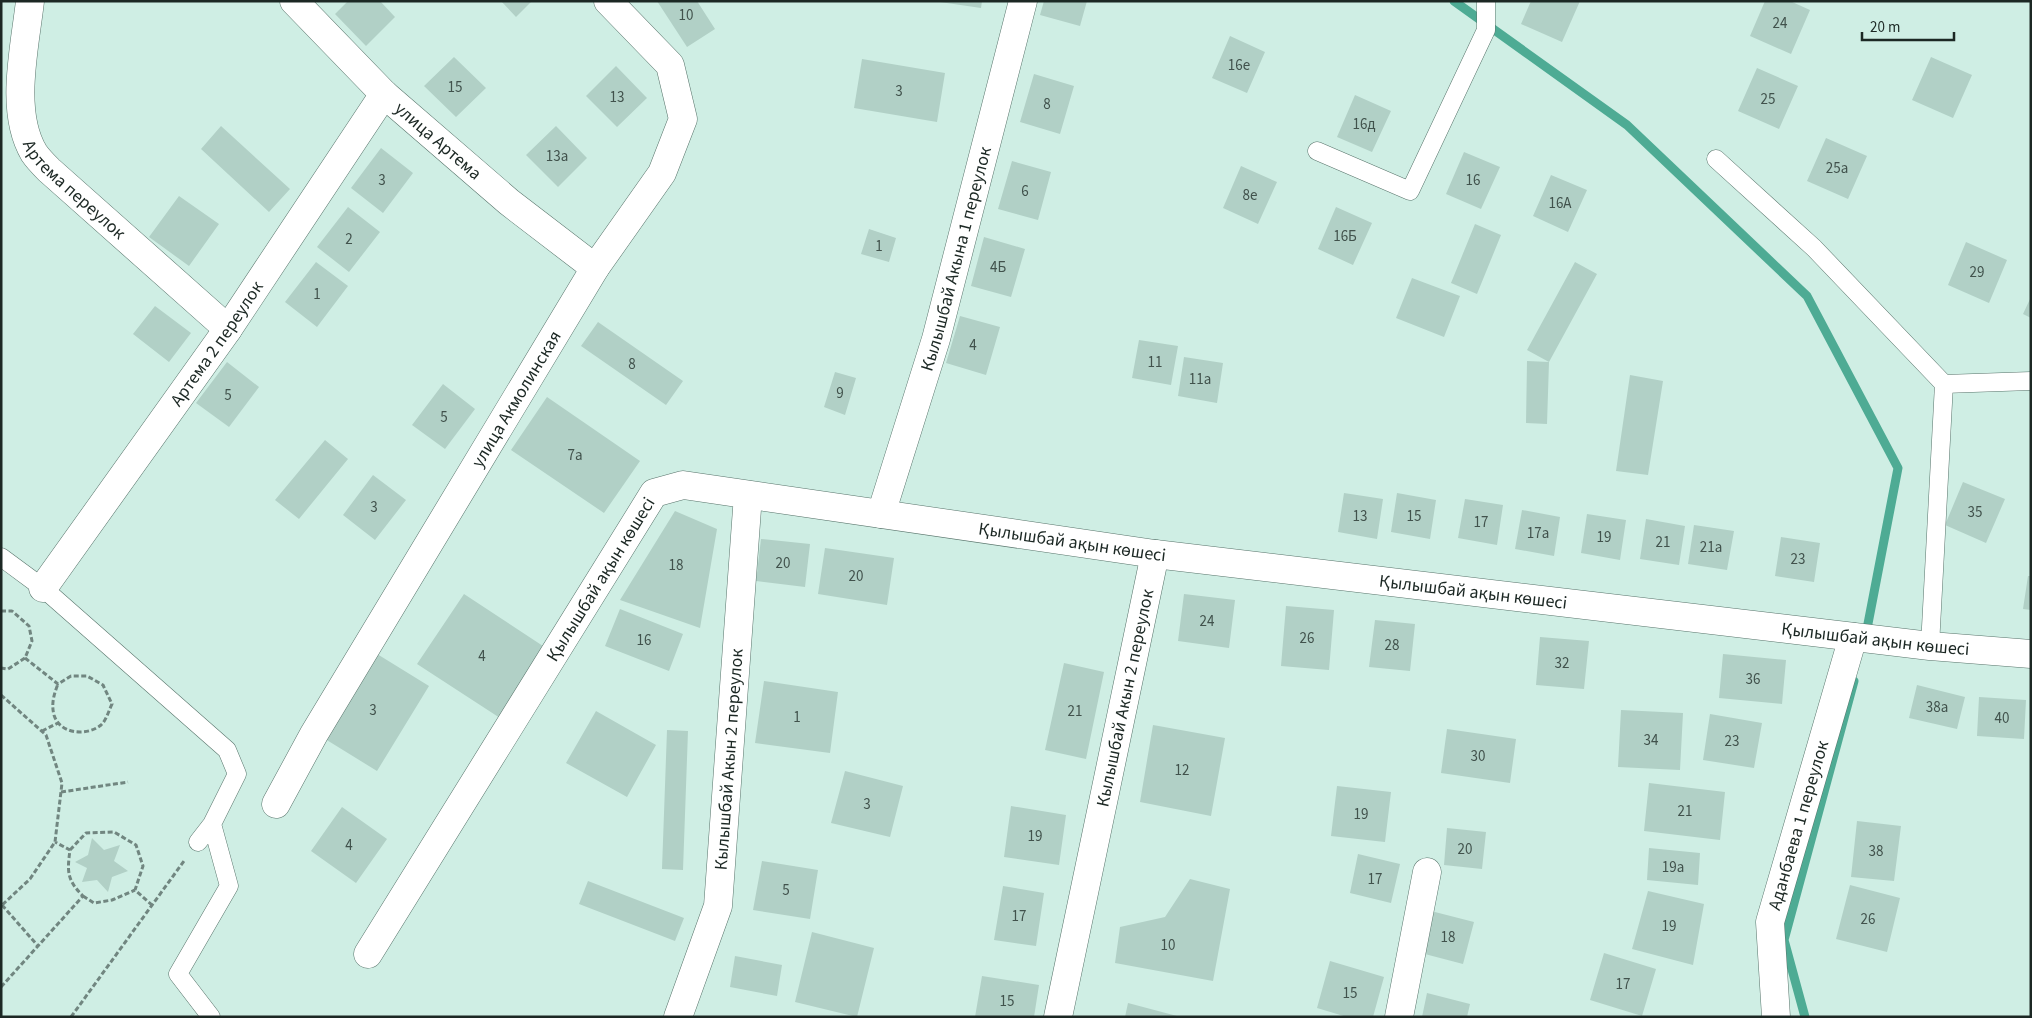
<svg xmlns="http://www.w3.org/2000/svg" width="2032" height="1018" font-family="'Source Sans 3',sans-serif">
  <rect width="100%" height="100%" fill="#cfeee4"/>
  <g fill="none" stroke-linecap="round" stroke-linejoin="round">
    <path stroke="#4eab94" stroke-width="9" d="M 1454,1 L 1627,125 L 1807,296 L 1898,468 L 1866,634
      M 1805,1017 L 1784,940 L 1854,681"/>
  </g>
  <path fill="#b1d0c6" d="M 348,1 L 380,1 L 395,17 L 366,46 L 335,14 Z
    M 501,1 L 532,1 L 516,17 Z
    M 657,1 L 697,1 L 715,29 L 687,47 Z
    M 933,1 L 982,1 L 981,8 Z
    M 1044,1 L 1087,1 L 1080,26 L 1040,15 Z
    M 1531,1 L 1580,1 L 1562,42 L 1521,24 Z
    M 1765,1 L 1790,1 L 1810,10 L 1791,54 L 1750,36 Z
    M 1230,36 L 1265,52 L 1247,93 L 1212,78 Z
    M 454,57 L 486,88 L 456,117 L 424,86 Z
    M 1931,57 L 1972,75 L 1953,118 L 1912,100 Z
    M 862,59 L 945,73 L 937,122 L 854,108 Z
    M 616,66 L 647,98 L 617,127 L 586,96 Z
    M 1757,68 L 1798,86 L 1779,129 L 1738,111 Z
    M 1034,74 L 1074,86 L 1060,134 L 1020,122 Z
    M 1355,95 L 1391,111 L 1372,152 L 1337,137 Z
    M 221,126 L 290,189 L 269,212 L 201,149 Z
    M 556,126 L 587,158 L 558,187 L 526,155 Z
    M 1826,138 L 1867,156 L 1848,199 L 1807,181 Z
    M 381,148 L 413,173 L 383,213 L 351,188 Z
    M 1464,152 L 1500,167 L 1481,209 L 1446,194 Z
    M 1012,161 L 1051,172 L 1038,220 L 998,209 Z
    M 1241,166 L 1277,182 L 1258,224 L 1223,208 Z
    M 1551,175 L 1587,190 L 1568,232 L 1533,216 Z
    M 179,196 L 219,224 L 189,266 L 149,237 Z
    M 348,207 L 380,232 L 349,272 L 317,247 Z
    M 1336,207 L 1372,223 L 1353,265 L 1318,249 Z
    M 1475,224 L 1501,235 L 1477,294 L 1451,283 Z
    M 869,229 L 896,238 L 889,262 L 861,254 Z
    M 984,237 L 1025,249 L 1011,297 L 971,286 Z
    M 1966,242 L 2007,260 L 1989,303 L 1948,285 Z
    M 316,262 L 348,286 L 317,327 L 285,302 Z
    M 1575,262 L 1597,274 L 1549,362 L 1527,350 Z
    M 1412,278 L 1460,296 L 1444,337 L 1396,318 Z
    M 2031,297 L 2031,318 L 2023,314 Z
    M 155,306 L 191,333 L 169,362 L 133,334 Z
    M 960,316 L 1000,327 L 986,375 L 946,363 Z
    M 598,322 L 683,381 L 666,405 L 581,346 Z
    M 1139,340 L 1178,346 L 1171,385 L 1132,378 Z
    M 1184,357 L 1223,363 L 1217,403 L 1178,396 Z
    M 1527,361 L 1549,362 L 1547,424 L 1526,423 Z
    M 227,362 L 259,387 L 229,427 L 196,403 Z
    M 835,372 L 856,378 L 845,415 L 824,407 Z
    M 1630,375 L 1663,381 L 1648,475 L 1616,471 Z
    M 443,384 L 475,409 L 445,449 L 412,425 Z
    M 547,397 L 640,461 L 604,513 L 511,450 Z
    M 325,440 L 348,459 L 299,519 L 275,500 Z
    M 373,475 L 406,500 L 375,540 L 343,515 Z
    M 1963,482 L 2005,499 L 1986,543 L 1945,525 Z
    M 1344,493 L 1383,499 L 1377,539 L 1338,532 Z
    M 1397,493 L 1436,500 L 1430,539 L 1391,532 Z
    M 1465,499 L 1503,505 L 1497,545 L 1458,538 Z
    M 1522,510 L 1560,517 L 1554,556 L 1515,549 Z
    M 675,511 L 717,529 L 700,628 L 620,600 Z
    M 1587,514 L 1626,520 L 1620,560 L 1581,553 Z
    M 1646,519 L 1685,526 L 1679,565 L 1640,559 Z
    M 1694,525 L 1734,531 L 1727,570 L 1688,564 Z
    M 1781,537 L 1820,543 L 1814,582 L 1775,576 Z
    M 761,539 L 810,544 L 805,587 L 756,581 Z
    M 825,548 L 894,558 L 887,605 L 818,594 Z
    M 2028,576 L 2031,576 L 2031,610 L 2023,609 Z
    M 464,594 L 546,648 L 500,718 L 417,664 Z
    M 1184,594 L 1235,600 L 1229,648 L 1178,641 Z
    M 1286,606 L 1334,610 L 1329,670 L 1281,666 Z
    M 620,609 L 683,634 L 669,671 L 605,646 Z
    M 1375,620 L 1415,624 L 1410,671 L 1369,667 Z
    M 1540,637 L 1589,641 L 1584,689 L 1536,685 Z
    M 369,649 L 429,686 L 377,771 L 317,734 Z
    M 1723,654 L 1786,660 L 1782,704 L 1719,698 Z
    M 1064,663 L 1104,672 L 1086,759 L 1045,750 Z
    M 764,681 L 838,692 L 830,753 L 755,743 Z
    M 1917,685 L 1965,697 L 1957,729 L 1909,718 Z
    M 1979,697 L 2026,700 L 2024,739 L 1977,736 Z
    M 1621,710 L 1683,713 L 1680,770 L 1618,767 Z
    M 596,711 L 656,745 L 627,797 L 566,763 Z
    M 1710,714 L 1762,723 L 1754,768 L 1703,760 Z
    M 1153,725 L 1225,738 L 1211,816 L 1140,802 Z
    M 1447,729 L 1516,739 L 1510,783 L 1441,773 Z
    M 667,730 L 688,731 L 683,870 L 662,869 Z
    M 845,771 L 903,786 L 890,837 L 831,823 Z
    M 1649,783 L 1725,792 L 1720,840 L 1644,831 Z
    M 1337,786 L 1391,792 L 1385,842 L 1331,836 Z
    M 1011,806 L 1066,815 L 1059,865 L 1004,857 Z
    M 342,807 L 387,839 L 356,883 L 311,851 Z
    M 1857,821 L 1901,826 L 1894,881 L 1851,877 Z
    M 1447,828 L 1486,832 L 1482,869 L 1444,865 Z
    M 92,838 L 104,850 L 120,845 L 114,861 L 128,871 L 112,877 L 108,892 L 97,880 L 82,882 L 87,868 L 75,862 L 88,855 Z
    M 1649,848 L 1700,853 L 1698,885 L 1647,880 Z
    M 1358,854 L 1400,864 L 1391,903 L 1350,893 Z
    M 762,861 L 818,870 L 810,919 L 753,910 Z
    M 1190,879 L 1230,889 L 1213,981 L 1115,963 L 1120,927 L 1165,917 Z
    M 588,881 L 684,918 L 675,941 L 579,904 Z
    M 1850,885 L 1900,898 L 1887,952 L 1836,939 Z
    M 1003,886 L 1044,893 L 1036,946 L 994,940 Z
    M 1648,891 L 1704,904 L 1693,965 L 1632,949 Z
    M 1431,911 L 1474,922 L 1463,964 L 1421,953 Z
    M 812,932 L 874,948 L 857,1017 L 795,1002 Z
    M 1604,953 L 1656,969 L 1642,1016 L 1590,1000 Z
    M 735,956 L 782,965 L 777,996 L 730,987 Z
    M 1330,961 L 1384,977 L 1373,1017 L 1347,1017 L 1317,1008 Z
    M 982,976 L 1039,985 L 1034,1017 L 975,1017 Z
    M 1427,993 L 1470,1004 L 1467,1017 L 1422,1017 Z
    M 1128,1003 L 1177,1016 L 1177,1017 L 1125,1017 Z"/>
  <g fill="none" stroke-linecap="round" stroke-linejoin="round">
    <g stroke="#58746b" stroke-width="19">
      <path id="lane" d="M 1317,151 L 1410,191 L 1486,30 L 1486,1
        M 1716,159 L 1814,248 L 1944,384 L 1930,646
        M 1944,384 L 2031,381
        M 1,557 L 43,588 L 227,750 L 237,774 L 212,824 L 198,842
        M 211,1017 L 178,974 L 229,886 L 212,824"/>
    </g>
    <g stroke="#58746b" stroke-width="29">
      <g id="street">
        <path id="s1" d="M 30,1 C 25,47 9,111 34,153 C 38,159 44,165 49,170 L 228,329"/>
        <path id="s2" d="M 294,1 L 384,94 L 509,202 L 595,268"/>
        <path id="s3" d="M 881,514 L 936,339 L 1023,1"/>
        <path id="s4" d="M 43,588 L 228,329 L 384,94"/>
        <path id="s5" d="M 276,804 L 314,734 L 595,268 L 662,173 L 683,119 L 670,65 L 608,1"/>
        <path id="s6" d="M 368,954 L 654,493 L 683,485 L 1155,554 L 1930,646 L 2031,654"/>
        <path id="s7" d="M 678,1017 L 718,906 L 748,495"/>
        <path id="s8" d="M 1058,1017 L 1155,554"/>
        <path d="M 1399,1017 L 1427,872"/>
        <path id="s9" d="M 1776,1017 L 1770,922 L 1853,637"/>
      </g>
    </g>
    <path stroke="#718680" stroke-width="3" stroke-dasharray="5 2.5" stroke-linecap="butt" d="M 1,611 L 12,611 L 29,626 L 32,641 L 25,658 L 8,669 L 1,668
      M 25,658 L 58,684 L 71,676 L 87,676 L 103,685 L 112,704 C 109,710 106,721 101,725 C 88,736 60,735 54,715 C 51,704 54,694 58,684
      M 1,695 L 46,735 L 62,783 L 55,842 L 30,879 L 1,906
      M 42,731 L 58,723
      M 61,792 L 128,782
      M 70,850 L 86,833 L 114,832 L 136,845 L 143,866 L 135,890 L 152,905
      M 83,896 L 94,903 L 112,900 L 135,890
      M 2,905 L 38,946
      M 1,987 L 83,896 C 67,880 67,872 70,850 L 55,842
      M 71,1017 L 184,861"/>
    <use href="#lane" stroke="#fff" stroke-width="18"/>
    <use href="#street" stroke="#fff" stroke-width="28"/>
  </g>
  <g text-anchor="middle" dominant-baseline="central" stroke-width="5" stroke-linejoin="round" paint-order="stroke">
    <g font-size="15" fill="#41524c">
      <text x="686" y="15">10</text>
      <text x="1780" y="23">24</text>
      <text x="1239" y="65">16е</text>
      <text x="455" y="87">15</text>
      <text x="899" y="91">3</text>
      <text x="617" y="97">13</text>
      <text x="1768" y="99">25</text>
      <text x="1047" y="104">8</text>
      <text x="1364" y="124">16д</text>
      <text x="557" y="156">13а</text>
      <text x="1837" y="168">25а</text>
      <text x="382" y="180">3</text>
      <text x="1473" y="180">16</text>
      <text x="1025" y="191">6</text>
      <text x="1250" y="195">8е</text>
      <text x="1560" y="203">16А</text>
      <text x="1345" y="236">16Б</text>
      <text x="349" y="239">2</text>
      <text x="879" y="246">1</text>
      <text x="998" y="267">4Б</text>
      <text x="1977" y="272">29</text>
      <text x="317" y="294">1</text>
      <text x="973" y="345">4</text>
      <text x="1155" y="362">11</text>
      <text x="632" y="364">8</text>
      <text x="1200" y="379">11а</text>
      <text x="840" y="393">9</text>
      <text x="228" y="395">5</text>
      <text x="444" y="417">5</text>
      <text x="575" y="455">7а</text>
      <text x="374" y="507">3</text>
      <text x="1975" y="512">35</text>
      <text x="1360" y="516">13</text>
      <text x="1414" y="516">15</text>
      <text x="1481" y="522">17</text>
      <text x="1538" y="533">17а</text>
      <text x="1604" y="537">19</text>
      <text x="1663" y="542">21</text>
      <text x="1711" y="547">21а</text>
      <text x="1798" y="559">23</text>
      <text x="783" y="563">20</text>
      <text x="676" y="565">18</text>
      <text x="856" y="576">20</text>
      <text x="1207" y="621">24</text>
      <text x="1307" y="638">26</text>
      <text x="644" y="640">16</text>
      <text x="1392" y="645">28</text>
      <text x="482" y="656">4</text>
      <text x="1562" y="663">32</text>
      <text x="1753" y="679">36</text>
      <text x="1937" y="707">38а</text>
      <text x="373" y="710">3</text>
      <text x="1075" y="711">21</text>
      <text x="797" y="717">1</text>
      <text x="2002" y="718">40</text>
      <text x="1651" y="740">34</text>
      <text x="1732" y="741">23</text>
      <text x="1478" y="756">30</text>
      <text x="1182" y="770">12</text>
      <text x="867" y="804">3</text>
      <text x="1685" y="811">21</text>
      <text x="1361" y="814">19</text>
      <text x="1035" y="836">19</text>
      <text x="349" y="845">4</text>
      <text x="1465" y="849">20</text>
      <text x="1876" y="851">38</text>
      <text x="1673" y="867">19a</text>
      <text x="1375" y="879">17</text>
      <text x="786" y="890">5</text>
      <text x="1019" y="916">17</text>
      <text x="1868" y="919">26</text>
      <text x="1669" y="926">19</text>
      <text x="1448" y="937">18</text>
      <text x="1168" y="945">10</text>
      <text x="1623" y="984">17</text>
      <text x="1350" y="993">15</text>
      <text x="1007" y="1001">15</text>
    </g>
    <g font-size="18" fill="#1c2824" stroke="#cfeee4">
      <text stroke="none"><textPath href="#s2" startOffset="201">улица Артема</textPath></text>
      <text stroke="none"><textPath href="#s1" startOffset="209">Артема переулок</textPath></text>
      <text stroke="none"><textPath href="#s3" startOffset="266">Кылышбай Акына 1 переулок</textPath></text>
      <text stroke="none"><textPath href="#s4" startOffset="300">Артема 2 переулок</textPath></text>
      <text stroke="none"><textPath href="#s5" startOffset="471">улица Акмолинская</textPath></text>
      <text stroke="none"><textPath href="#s6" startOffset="966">Қылышбай ақын көшесі</textPath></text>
      <text stroke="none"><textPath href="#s6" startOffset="441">Қылышбай ақын көшесі</textPath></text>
      <text stroke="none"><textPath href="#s6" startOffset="1370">Қылышбай ақын көшесі</textPath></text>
      <text stroke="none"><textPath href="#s6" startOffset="1775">Қылышбай ақын көшесі</textPath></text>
      <text stroke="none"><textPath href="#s8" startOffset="326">Кылышбай Акын 2 переулок</textPath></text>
      <text stroke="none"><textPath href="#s7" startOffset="265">Кылышбай Акын 2 переулок</textPath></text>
      <text stroke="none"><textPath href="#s9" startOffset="196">Аданбаева 1 переулок</textPath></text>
    </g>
  </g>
  <rect width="2032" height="1018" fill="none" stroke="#1c2824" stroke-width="5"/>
  <path d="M1862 32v8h92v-8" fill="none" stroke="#1c2824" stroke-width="2.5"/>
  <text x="1870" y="32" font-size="15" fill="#1c2824" stroke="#cfeee4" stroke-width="4" paint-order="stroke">20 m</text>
</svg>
